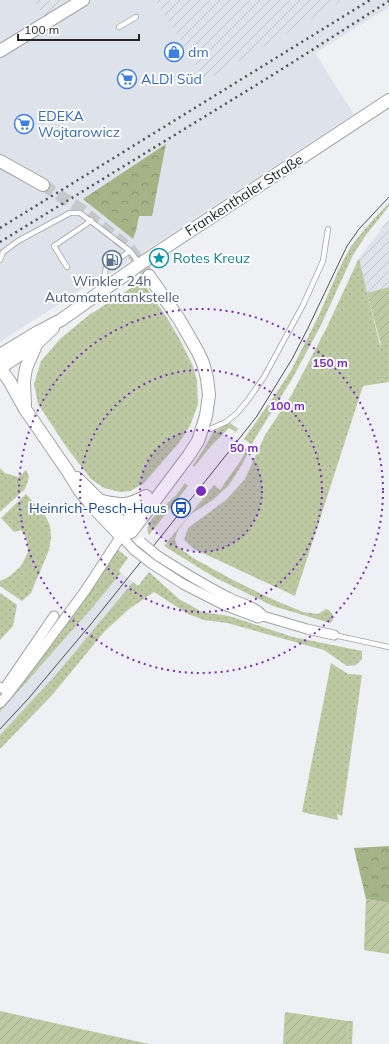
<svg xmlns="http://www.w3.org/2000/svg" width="389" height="1044" font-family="Mulish,sans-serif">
  <defs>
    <pattern id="industrial-furrows" width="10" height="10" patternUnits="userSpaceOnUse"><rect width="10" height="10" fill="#dde2eb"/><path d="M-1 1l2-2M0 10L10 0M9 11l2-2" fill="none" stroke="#bec2ca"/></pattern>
    <pattern id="grass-dots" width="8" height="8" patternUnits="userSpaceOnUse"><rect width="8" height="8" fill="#bcc9a3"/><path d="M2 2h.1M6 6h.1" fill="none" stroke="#a1ac8c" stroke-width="1.8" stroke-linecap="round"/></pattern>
    <pattern id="forest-crowns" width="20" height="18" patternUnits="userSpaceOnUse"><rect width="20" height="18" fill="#a5b487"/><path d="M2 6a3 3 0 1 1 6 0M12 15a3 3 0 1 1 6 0" fill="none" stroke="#86926e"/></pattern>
    <pattern id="garden-furrows" width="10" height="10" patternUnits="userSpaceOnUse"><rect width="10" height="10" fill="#bcc9a3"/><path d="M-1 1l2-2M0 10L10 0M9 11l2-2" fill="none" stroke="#a1ac8c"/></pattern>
  </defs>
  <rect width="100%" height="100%" fill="#eef0f3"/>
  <path fill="#dde2eb" d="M 0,0 L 33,0 L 50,27 L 94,0 L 155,0 L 205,81 L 343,0 L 389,0 L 389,7 L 315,53 L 337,88 L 354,114 L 110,274 L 96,280 L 0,342 Z
    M 121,573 L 133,582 L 54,677 L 0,735 L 0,712 L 91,609 Z"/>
  <path fill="url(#industrial-furrows)" d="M 33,0 L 94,0 L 50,27 Z
    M 155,0 L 343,0 L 205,81 Z
    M 389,219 L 389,287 L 367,293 L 359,258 Z"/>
  <path fill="url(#grass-dots)" d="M 389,203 L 389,206 L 366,235 L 353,255 L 320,327 L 292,379 L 254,440 L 243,463 L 229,485 L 213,500 L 191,514 L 178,530 L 175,539 L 177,546 L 193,558 L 233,580 L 274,600 L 303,612 L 318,614 L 326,609 L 330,611 L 333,615 L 333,620 L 330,623 L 273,606 L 214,577 L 164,546 L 214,485 L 220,490 L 243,457 L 250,443 L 244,439 L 279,389 L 292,369 L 319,315 L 339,269 L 351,246 L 371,222 Z
    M 359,258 L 367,293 L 380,345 L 389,343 L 389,382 L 363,386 L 295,596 L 194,549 L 184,540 L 188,528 L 226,500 L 245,479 L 265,435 L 292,394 L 327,327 Z
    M 142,281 L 169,321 L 180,340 L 192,364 L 197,380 L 198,404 L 190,426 L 178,444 L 143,484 L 130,491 L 120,492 L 104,488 L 91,479 L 67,448 L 38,404 L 34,384 L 41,361 L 60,339 L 89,315 Z
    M 230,423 L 238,429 L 236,432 L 229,428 L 211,446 L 194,467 L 193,465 L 205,447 L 213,432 Z
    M 0,468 L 5,473 L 18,477 L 26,470 L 29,476 L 28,481 L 25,489 L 0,512 Z
    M 185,483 L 188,486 L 149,535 C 141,523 166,506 173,498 C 178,494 181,488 185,483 Z
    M 26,494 L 44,514 L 50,525 L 51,538 L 49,550 L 31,593 L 22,601 L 0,586 L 0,581 L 10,576 L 21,566 L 28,552 L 27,539 L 21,530 L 14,532 L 1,518 Z
    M 111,544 L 128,558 L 119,570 L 121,573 L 91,609 L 0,712 L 0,705 L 82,591 Z
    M 149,572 L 179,599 L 202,612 L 229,616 L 293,637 L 362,651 L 362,659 L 356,665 L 347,666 L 324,650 L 227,623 L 204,620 L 188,614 L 154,592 L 129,609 L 104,632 L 53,694 L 0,749 L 0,735 L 54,677 L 133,582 L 138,586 Z
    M 0,593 L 17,605 L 13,626 L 0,640 Z
    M 331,663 L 348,674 L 362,675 L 342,816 L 337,814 L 338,820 L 302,812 Z
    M 348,1021 L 353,1021 L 352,1044 L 347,1044 Z"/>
  <path fill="url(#forest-crowns)" d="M 166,144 L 152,216 L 139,216 L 136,231 L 133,239 L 83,199 Z
    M 389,846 L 389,903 L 366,899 L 354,848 Z"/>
  <path fill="url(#garden-furrows)" d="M 389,287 L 389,343 L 381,345 L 367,293 Z
    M 366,899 L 389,903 L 389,954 L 364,950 Z
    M 0,1011 L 149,1044 L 0,1044 Z
    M 285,1012 L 348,1021 L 347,1044 L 283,1044 Z"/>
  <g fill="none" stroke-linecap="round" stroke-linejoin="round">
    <path stroke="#c6c8ca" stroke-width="12" stroke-dasharray="12 6" stroke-linecap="butt" d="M 43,185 L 79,208 L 130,249 L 149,276"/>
    <g stroke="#a1a2a4" stroke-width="6">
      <path id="lane" d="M 119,27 L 136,17
        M 0,260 L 3,252 L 18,241 L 70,213 L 80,213 L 130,251 L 139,263
        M 67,267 L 54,246 L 85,225 L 91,220
        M 107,285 L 104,280 L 106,267 L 130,251
        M 203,429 L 210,429 L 226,422 L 236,414 L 248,400 L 264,377 L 303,305 L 323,261 L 328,229
        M 334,635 L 389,647"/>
    </g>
    <g stroke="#a1a2a4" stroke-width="11">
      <path id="street" d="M 158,556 C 180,570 204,585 228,597 C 239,603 256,606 263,616
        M 152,564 L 183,584 L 224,605 L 258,618 L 263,616 L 307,629 L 334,635
        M 0,687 L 4,689 L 54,616
        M 0,703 L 8,694 L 37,656 L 85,591 L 121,536 L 134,550"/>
    </g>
    <g stroke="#a1a2a4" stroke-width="14">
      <path id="secondary" d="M 0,51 L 83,0
        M 0,161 L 43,185
        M 0,355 L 38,332 L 61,320 L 140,264 L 389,100
        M 0,368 L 10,382 L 25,409 L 67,470 L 80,491 L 95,509 L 121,536
        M 0,368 L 37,343 L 53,328
        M 25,406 L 24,381 L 26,368 L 36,345
        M 77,478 L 124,525
        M 101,501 C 122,505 126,507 146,496
        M 121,536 L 131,532 L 135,527 L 189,455 L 198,441 L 206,416 L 209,395 L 207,378 L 203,363 L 198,352 L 179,319 L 149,276
        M 121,536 L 124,525 L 146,499"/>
    </g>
    <use href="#lane" stroke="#fff" stroke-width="4.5"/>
    <use href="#street" stroke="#fff" stroke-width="9"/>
    <use href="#secondary" stroke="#fff" stroke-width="12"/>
    <path stroke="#505152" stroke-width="1" d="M 0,729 L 28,699 L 91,624 L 235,444 L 257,416 L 292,359 L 308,328 L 347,246 L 359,229 L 389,197"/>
    <path stroke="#505152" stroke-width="2.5" stroke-dasharray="2 4" stroke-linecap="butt" d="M 0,228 L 370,0
      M 0,242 L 271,76 L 389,1"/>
    <g stroke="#a1a2a4" stroke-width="11" stroke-linecap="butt">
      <path id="street-bridge" d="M 141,542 L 158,556
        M 134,550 L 152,564"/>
    </g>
    <use href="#street-bridge" stroke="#fff" stroke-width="9"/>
  </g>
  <circle cx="201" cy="491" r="61" fill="#7b2cbf" fill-opacity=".12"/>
  <g fill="none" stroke="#7b2cbf" stroke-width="2" stroke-dasharray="2 4">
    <circle cx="201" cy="491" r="61"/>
    <circle cx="201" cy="491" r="121"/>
    <circle cx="201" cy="491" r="182"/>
  </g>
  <defs>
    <g id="shop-ring" transform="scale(1)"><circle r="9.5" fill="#fcfdff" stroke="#3f7fe0" stroke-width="1.5"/><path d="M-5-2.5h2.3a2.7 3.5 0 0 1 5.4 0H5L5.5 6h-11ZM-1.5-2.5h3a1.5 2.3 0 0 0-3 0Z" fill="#3f7fe0"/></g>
    <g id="supermarket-ring" transform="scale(1)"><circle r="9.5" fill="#fcfdff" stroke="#3f7fe0" stroke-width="1.5"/><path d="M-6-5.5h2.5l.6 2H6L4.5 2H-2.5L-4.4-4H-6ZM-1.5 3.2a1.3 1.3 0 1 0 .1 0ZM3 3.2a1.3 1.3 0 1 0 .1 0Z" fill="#3f7fe0"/></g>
    <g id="sight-ring" transform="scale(1)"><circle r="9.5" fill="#fcfdff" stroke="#0f9aa8" stroke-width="1.5"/><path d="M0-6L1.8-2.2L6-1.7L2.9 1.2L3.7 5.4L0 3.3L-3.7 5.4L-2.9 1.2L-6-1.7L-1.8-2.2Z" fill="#0f9aa8"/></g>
    <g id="fuel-ring" transform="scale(1)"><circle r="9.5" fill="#fcfdff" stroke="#5c6f8a" stroke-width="1.5"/><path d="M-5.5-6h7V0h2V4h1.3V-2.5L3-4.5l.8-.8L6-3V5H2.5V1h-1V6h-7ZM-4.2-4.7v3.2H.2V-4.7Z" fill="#5c6f8a"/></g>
    <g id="bus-ring" transform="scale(1)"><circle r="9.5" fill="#fcfdff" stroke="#1a4fb4" stroke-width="1.5"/><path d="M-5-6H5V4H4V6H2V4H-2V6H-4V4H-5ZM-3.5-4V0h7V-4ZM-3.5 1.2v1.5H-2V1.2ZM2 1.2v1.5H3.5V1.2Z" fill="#1a4fb4"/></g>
  </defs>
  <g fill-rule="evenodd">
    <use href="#shop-ring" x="174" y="52"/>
    <use href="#supermarket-ring" x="127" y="79"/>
    <use href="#supermarket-ring" x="24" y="124"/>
    <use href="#sight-ring" x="159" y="258"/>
    <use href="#fuel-ring" x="112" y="260"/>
    <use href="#bus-ring" x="181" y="508"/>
  </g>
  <g text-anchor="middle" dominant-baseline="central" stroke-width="4" stroke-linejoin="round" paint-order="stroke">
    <g font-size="14" fill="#366cbe" stroke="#fcfdff" text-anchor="start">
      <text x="188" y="52">dm</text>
      <text x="141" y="79">ALDI Süd</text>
      <text x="38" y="116">EDEKA<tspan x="38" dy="16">Wojtarowicz</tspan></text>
    </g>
    <g font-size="14" fill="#262627" stroke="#fcfdff">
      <text transform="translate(244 195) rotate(-33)">Frankenthaler Straße</text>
    </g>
    <g font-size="14" fill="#0d838f" stroke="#fcfdff" text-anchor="start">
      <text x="173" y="258">Rotes Kreuz</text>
    </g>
    <g font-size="14" fill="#4e5e75" stroke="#fcfdff">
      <text x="112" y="281">Winkler 24h<tspan x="112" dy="16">Automatentankstelle</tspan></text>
    </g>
    <g font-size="14" fill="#164399" stroke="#fcfdff" text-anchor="end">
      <text x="167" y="508">Heinrich-Pesch-Haus</text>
    </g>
  </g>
  <circle cx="201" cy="491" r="6" fill="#7b2cbf" stroke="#fcfdff" stroke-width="2"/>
  <g font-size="12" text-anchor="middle" font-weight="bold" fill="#7b2cbf" stroke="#fcfdff" stroke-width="4" stroke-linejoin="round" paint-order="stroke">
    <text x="330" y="367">150 m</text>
    <text x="287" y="410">100 m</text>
    <text x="244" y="452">50 m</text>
  </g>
  <path d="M18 34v6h121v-6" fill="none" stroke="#262627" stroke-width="2"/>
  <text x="24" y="34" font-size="12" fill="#262627" stroke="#fcfdff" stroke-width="3" paint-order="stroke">100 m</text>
</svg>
